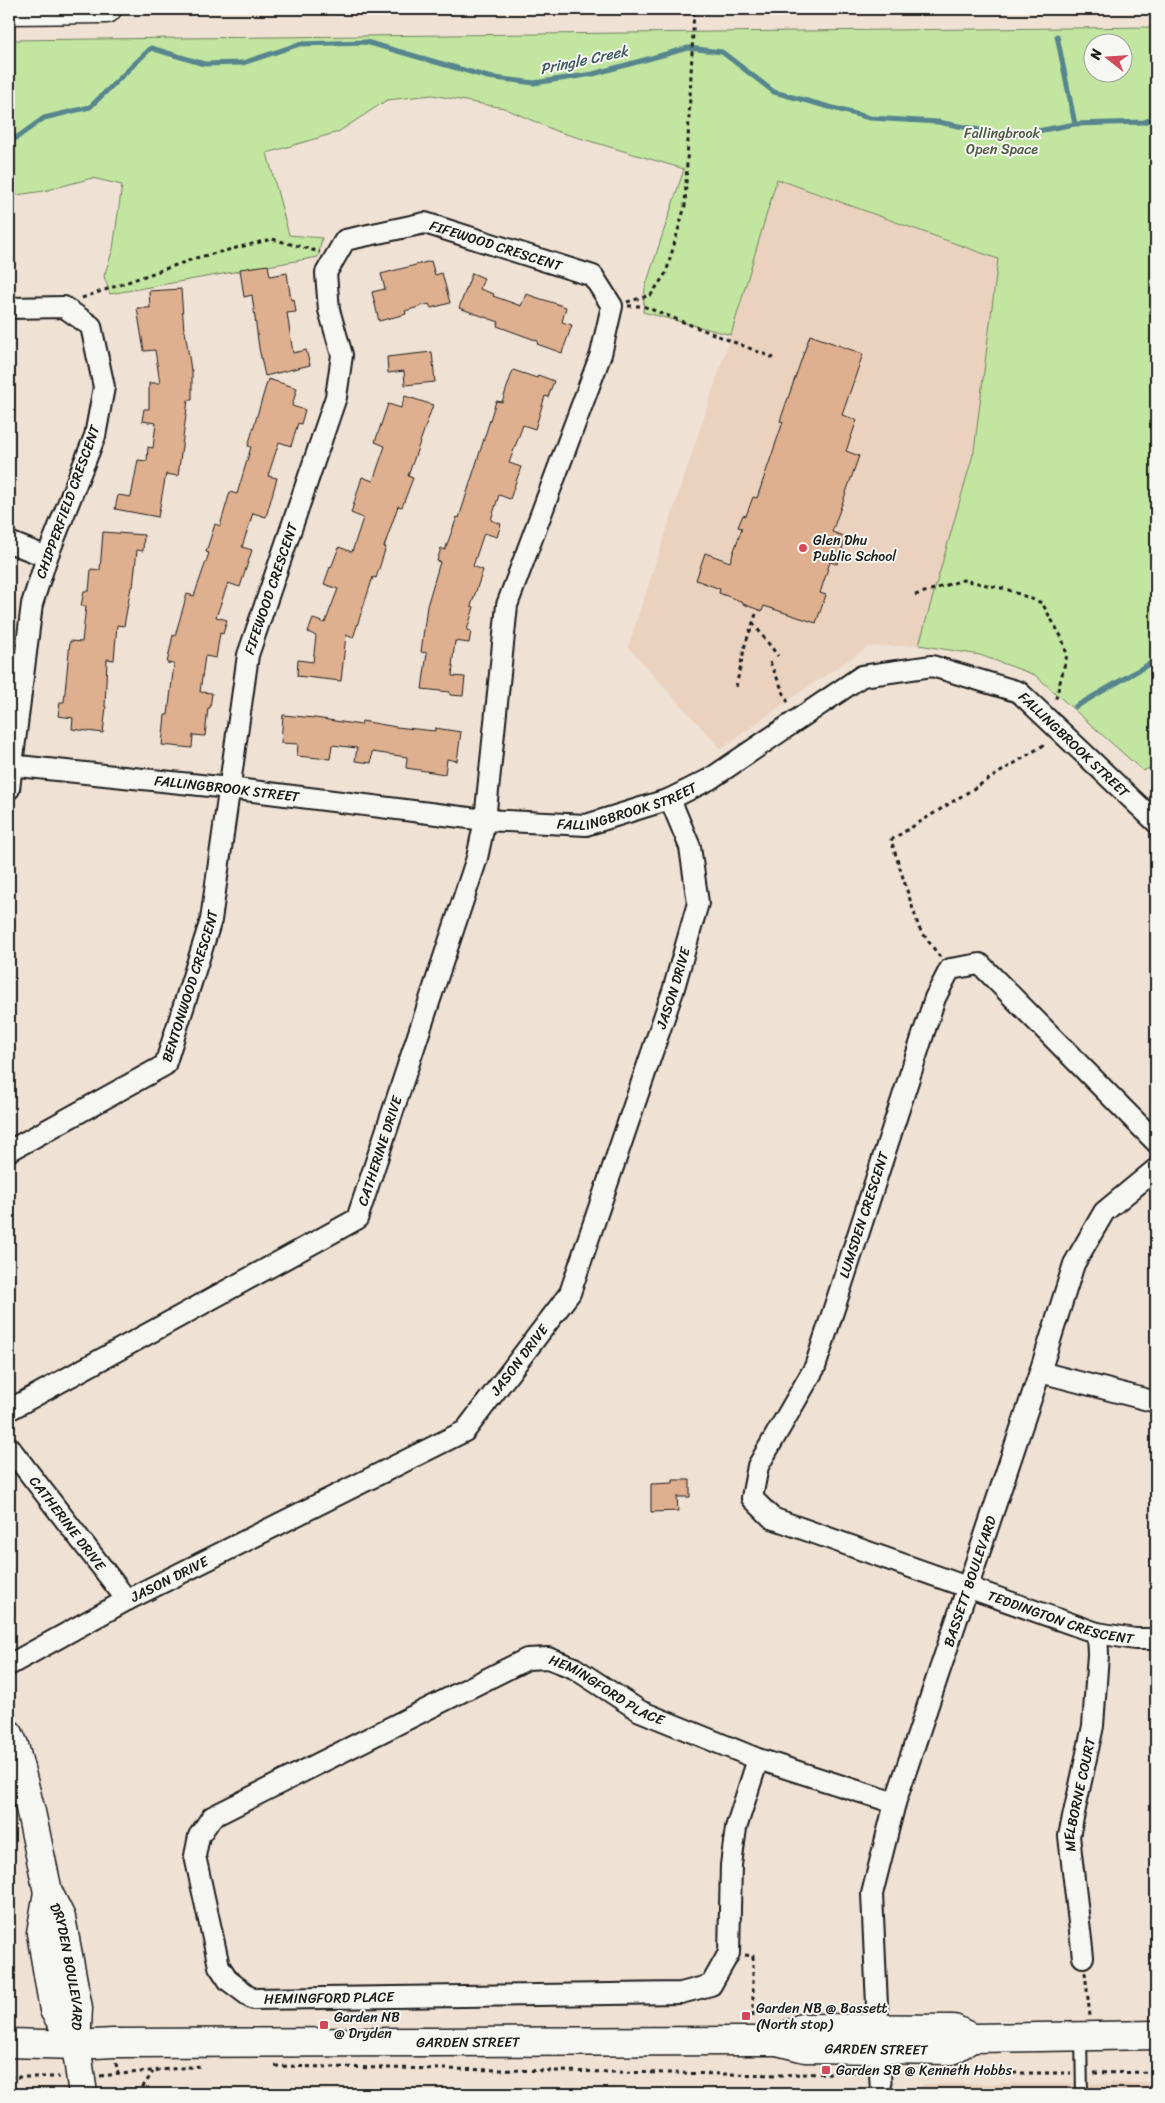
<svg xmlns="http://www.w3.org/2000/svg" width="1165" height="2103" font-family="Sriracha,sans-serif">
  <rect width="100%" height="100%" fill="#efe1d4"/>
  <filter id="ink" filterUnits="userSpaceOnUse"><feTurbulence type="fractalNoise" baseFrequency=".02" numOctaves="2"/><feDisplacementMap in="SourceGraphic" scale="10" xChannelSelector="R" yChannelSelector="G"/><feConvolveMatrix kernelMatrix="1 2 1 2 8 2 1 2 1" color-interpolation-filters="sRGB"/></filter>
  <g filter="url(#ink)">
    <path fill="#ead2bf" d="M 776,179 L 998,259 L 974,451 L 919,645 L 868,647 L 790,699 L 721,749 L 628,647 L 731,335 Z
      M 1156,2083 L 1156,2094 L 923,2094 L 922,2084 Z"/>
    <path fill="#c2e6a0" stroke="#6f815e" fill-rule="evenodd" d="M 1156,27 L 1156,765 L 1143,771 L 1035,675 L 980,655 L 919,645 L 974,451 L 998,259 L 777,179 L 731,335 L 643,312 L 645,288 L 684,169 L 556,131 L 504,108 L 432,95 L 387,100 L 338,132 L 267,153 L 289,235 L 322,238 L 318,257 L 110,294 L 104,276 L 113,249 L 122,185 L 92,178 L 44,191 L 9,196 L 9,40 ZM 1092,42 L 1122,42 L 1122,72 L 1092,72 Z"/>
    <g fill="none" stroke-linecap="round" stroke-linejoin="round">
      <path stroke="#56858e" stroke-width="5" d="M 1057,36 L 1075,124
        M 9,143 L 44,118 L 90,107 L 151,48 L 204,64 L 243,63 L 300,44 L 366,42 L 488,77 L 534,83 L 593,74 L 688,48 L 722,52 L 774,92 L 870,118 L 938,122 L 1011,136 L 1075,124 L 1144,122 L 1156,117
        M 1075,707 L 1156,660"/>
    </g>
    <path fill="#deb08f" stroke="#1c1c1c" d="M 431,261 L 435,275 L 442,273 L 450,303 L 431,308 L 429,304 L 405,311 L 406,314 L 379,321 L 372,292 L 385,289 L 381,274 Z
      M 268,265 L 270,276 L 287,273 L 291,300 L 294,299 L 296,312 L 287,313 L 293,353 L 306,350 L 310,365 L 265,376 L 259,348 L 252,295 L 244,297 L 240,269 Z
      M 472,273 L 484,278 L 480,289 L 494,294 L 493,296 L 521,306 L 526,294 L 566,307 L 562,322 L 572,325 L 562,353 L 537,344 L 538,341 L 497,326 L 499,322 L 459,308 Z
      M 181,289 L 184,331 L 185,331 L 191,370 L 192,370 L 192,400 L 188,400 L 178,476 L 166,474 L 158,517 L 115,509 L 118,495 L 131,497 L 138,460 L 147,461 L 148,447 L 153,448 L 156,423 L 142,421 L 144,409 L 149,409 L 149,383 L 160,383 L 155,350 L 144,351 L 137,308 L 150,308 L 149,291 Z
      M 810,335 L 863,354 L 842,415 L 857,420 L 846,451 L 859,456 L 832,532 L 846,537 L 837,564 L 830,562 L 820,593 L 826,595 L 816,623 L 764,606 L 762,611 L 743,604 L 743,602 L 719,593 L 720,589 L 696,580 L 705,553 L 730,562 L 742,528 L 738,527 L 743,515 L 746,516 L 753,497 L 757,498 L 783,422 L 780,421 Z
      M 432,352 L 435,382 L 405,385 L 404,371 L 388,373 L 387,357 Z
      M 513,370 L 537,378 L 538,375 L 554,381 L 548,397 L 545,396 L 535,429 L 523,425 L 509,463 L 521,467 L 510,499 L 499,495 L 491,520 L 501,524 L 497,537 L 484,533 L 473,566 L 483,570 L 471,606 L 474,607 L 467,630 L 471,631 L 469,643 L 455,641 L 452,666 L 453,666 L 452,676 L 465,677 L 463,696 L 450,695 L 450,692 L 422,689 L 427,653 L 421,652 L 427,606 L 440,562 L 437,561 L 441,548 L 445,550 L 457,517 L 459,518 L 496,401 L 502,402 Z
      M 268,379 L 297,388 L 292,406 L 305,410 L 301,424 L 298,423 L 291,446 L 279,442 L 268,476 L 277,478 L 266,517 L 253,513 L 242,547 L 252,550 L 240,587 L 228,583 L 216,617 L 227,620 L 223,634 L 220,633 L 216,658 L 205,656 L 200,692 L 212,693 L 210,708 L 208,708 L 205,736 L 193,735 L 192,748 L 162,745 L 165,715 L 168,715 L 174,664 L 167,663 L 173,635 L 175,636 L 187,594 L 194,596 L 209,553 L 206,552 L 215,524 L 220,526 L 230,492 L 237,494 L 251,447 L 248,446 Z
      M 405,396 L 433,405 L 408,476 L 413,478 L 402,507 L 398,506 L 384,547 L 386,547 L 376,578 L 373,577 L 353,638 L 346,635 L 341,681 L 297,676 L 298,660 L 313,662 L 316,636 L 308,632 L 313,619 L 325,623 L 338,589 L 324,584 L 330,567 L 331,568 L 339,547 L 352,552 L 363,518 L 351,513 L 362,477 L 373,481 L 385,446 L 375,442 L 388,404 L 401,408 Z
      M 103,532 L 144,535 L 143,551 L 137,550 L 133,587 L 131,587 L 124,626 L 117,625 L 114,660 L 107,659 L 105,707 L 106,707 L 103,733 L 72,729 L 73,718 L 58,716 L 60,702 L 64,702 L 70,641 L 82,642 L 86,606 L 81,606 L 84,591 L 89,591 L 91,569 L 100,570 Z
      M 283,715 L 315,718 L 361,725 L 362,721 L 396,727 L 435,731 L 435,728 L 461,732 L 457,761 L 447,759 L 445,774 L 406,768 L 407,757 L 372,752 L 371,763 L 355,761 L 357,748 L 332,745 L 330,759 L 297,756 L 298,744 L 281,743 Z
      M 673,1480 L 690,1480 L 690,1497 L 677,1497 L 678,1511 L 651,1512 L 651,1484 L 673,1483 Z"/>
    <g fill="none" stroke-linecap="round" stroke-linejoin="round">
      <g stroke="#1c1c1c" stroke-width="14">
        <path id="lane" d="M 1081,2037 L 1082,2094"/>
      </g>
      <g stroke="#1c1c1c" stroke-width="24">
        <g id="street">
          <path d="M 9,308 L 64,307 L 91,326 L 104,387 L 95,436 L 47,557 L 32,604 L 9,789"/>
          <path d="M 9,542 L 47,557"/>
          <path id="s1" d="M 9,765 L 229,788 L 485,820 L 586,825 L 670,799 L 710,779 L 862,676 L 932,666 L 1019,692 L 1156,822"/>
          <path id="s2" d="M 1156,1142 L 980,964 L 950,969 L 935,998 L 815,1367 L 758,1466 L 752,1498 L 772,1518 L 1097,1633 L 1135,1639 L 1156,1639"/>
          <path id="s3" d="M 9,1151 L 165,1065 L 211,920 L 248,655 L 336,397 L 342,355 L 329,310 L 326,273 L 345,240 L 425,223 L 593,276 L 612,306 L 601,354 L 507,605 L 485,820 L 477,858 L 357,1219 L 9,1410"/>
          <path d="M 1040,1372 L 1156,1402"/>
          <path id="s4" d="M 9,1447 L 127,1600"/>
          <path id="s5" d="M 9,1665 L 127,1600 L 465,1431 L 570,1293 L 673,991 L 698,903 L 690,847 L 670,799"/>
          <path id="s6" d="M 758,1759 L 736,1828 L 731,1865 L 729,1953 L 711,1985 L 681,1993 L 253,1999 L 229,1981 L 219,1966 L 195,1856 L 199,1836 L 212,1817 L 527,1659 L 548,1658 L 574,1668 L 640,1711 L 758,1759 L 895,1803"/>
          <path id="s7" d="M 1083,1957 L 1069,1836 L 1093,1726 L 1098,1654 L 1097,1633"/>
          <path id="s8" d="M 881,2094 L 872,1894 L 895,1803 L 1040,1372 L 1074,1264 L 1104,1212 L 1156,1169"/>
        </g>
      </g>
      <g stroke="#1c1c1c" stroke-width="31">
        <g id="secondary">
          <path d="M 9,10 L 107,9"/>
          <path id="s9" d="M 9,1734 L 14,1745 L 31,1812 L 48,1892 L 61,1918 L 78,2008 L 76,2045 L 83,2094"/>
          <path d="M 48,1892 L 41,1933 L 54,2010 L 76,2045"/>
          <path d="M 777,2041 L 802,2028 L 954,2029 L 972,2038 L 1156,2035"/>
          <path id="s10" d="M 9,2043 L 76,2045 L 113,2043 L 754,2041 L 777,2041 L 805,2048 L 952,2050 L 972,2038"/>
        </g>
      </g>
      <path stroke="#1c1c1c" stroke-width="3" stroke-dasharray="4 4" stroke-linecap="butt" d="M 82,298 L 196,258 L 272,239 L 320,252
        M 627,302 L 651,295 L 666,273 L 685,206 L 694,9
        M 628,306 L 643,306 L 774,358
        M 915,595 L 963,580 L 1006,589 L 1042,603 L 1062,638 L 1067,655 L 1055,702
        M 753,623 L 778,656
        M 770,662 L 789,705
        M 736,687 L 745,645 L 756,614
        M 940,957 L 919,928 L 891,840 L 1047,743
        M 745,1955 L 753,1956 L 753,2019
        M 1085,1972 L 1090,2016
        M 116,2063 L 118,2075
        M 275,2066 L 781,2075 L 856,2072
        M 949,2073 L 1071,2073
        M 1094,2073 L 1156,2072
        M 100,2076 L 201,2066
        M 9,2077 L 59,2077
        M 138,2094 L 153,2072"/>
      <use href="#lane" stroke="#f6f6f2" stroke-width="10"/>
      <use href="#street" stroke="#f6f6f2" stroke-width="20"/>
      <use href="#secondary" stroke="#f6f6f2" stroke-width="28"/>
    </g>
  </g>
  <g fill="#d1495b" stroke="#f6f6f2" stroke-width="2">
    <circle cx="803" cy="548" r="5"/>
    <rect x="741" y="2011" width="10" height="10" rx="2.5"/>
    <rect x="319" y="2020" width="10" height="10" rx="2.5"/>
    <rect x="821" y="2065" width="10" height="10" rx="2.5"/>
  </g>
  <g text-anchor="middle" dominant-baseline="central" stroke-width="4" stroke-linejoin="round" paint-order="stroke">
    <g font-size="14" fill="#4e5944" stroke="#f6f6f2">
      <text x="1002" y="133">Fallingbrook<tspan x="1002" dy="16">Open Space</tspan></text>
    </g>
    <g font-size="14" fill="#1c1c1c" stroke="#f6f6f2">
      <text stroke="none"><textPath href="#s3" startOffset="1191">FIFEWOOD CRESCENT</textPath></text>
      <text transform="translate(68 502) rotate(-70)">CHIPPERFIELD CRESCENT</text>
      <text stroke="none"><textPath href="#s3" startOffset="668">FIFEWOOD CRESCENT</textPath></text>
      <text stroke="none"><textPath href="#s1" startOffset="1134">FALLINGBROOK STREET</textPath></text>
      <text stroke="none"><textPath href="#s1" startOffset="219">FALLINGBROOK STREET</textPath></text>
      <text stroke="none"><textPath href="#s1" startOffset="624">FALLINGBROOK STREET</textPath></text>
      <text stroke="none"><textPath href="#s3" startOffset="261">BENTONWOOD CRESCENT</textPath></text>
      <text stroke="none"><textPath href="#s5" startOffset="1008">JASON DRIVE</textPath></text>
      <text transform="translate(380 1151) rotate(-72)">CATHERINE DRIVE</text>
      <text transform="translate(864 1215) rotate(-72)">LUMSDEN CRESCENT</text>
      <text stroke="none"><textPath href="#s5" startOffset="602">JASON DRIVE</textPath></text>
      <text stroke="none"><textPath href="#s4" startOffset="96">CATHERINE DRIVE</textPath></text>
      <text stroke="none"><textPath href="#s5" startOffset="182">JASON DRIVE</textPath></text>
      <text stroke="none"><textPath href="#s8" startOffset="528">BASSETT BOULEVARD</textPath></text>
      <text stroke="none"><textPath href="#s2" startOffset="1182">TEDDINGTON CRESCENT</textPath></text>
      <text stroke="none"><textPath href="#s6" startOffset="1338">HEMINGFORD PLACE</textPath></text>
      <text stroke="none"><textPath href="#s7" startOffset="164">MELBORNE COURT</textPath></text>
      <text stroke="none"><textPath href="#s9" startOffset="241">DRYDEN BOULEVARD</textPath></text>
      <text transform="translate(329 1998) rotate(-1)">HEMINGFORD PLACE</text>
      <text stroke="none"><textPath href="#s10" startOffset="459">GARDEN STREET</textPath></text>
      <text stroke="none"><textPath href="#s10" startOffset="868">GARDEN STREET</textPath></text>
    </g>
    <g font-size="14" fill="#1c1c1c" stroke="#f6f6f2" text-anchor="start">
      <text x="813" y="540">Glen Dhu<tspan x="813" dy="16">Public School</tspan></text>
      <text x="756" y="2008">Garden NB @ Bassett<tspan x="756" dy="16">(North stop)</tspan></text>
      <text x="334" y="2017">Garden NB<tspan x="334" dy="16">@ Dryden</tspan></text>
      <text x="836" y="2070">Garden SB @ Kenneth Hobbs</text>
    </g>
    <g font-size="15" font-style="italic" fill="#3e595e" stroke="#f6f6f2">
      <text transform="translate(584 60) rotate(-12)">Pringle Creek</text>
    </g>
  </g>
  <rect width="1165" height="2103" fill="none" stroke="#f6f6f2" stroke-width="30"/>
  <rect x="15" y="15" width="1135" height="2073" fill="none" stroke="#1c1c1c" stroke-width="2" filter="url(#ink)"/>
  <g transform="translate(1108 58) rotate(287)"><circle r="24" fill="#f6f6f2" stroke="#9f9f9c"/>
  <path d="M0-4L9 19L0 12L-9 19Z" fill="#d1495b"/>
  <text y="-8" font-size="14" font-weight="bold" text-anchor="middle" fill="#1c1c1c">N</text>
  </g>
</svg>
